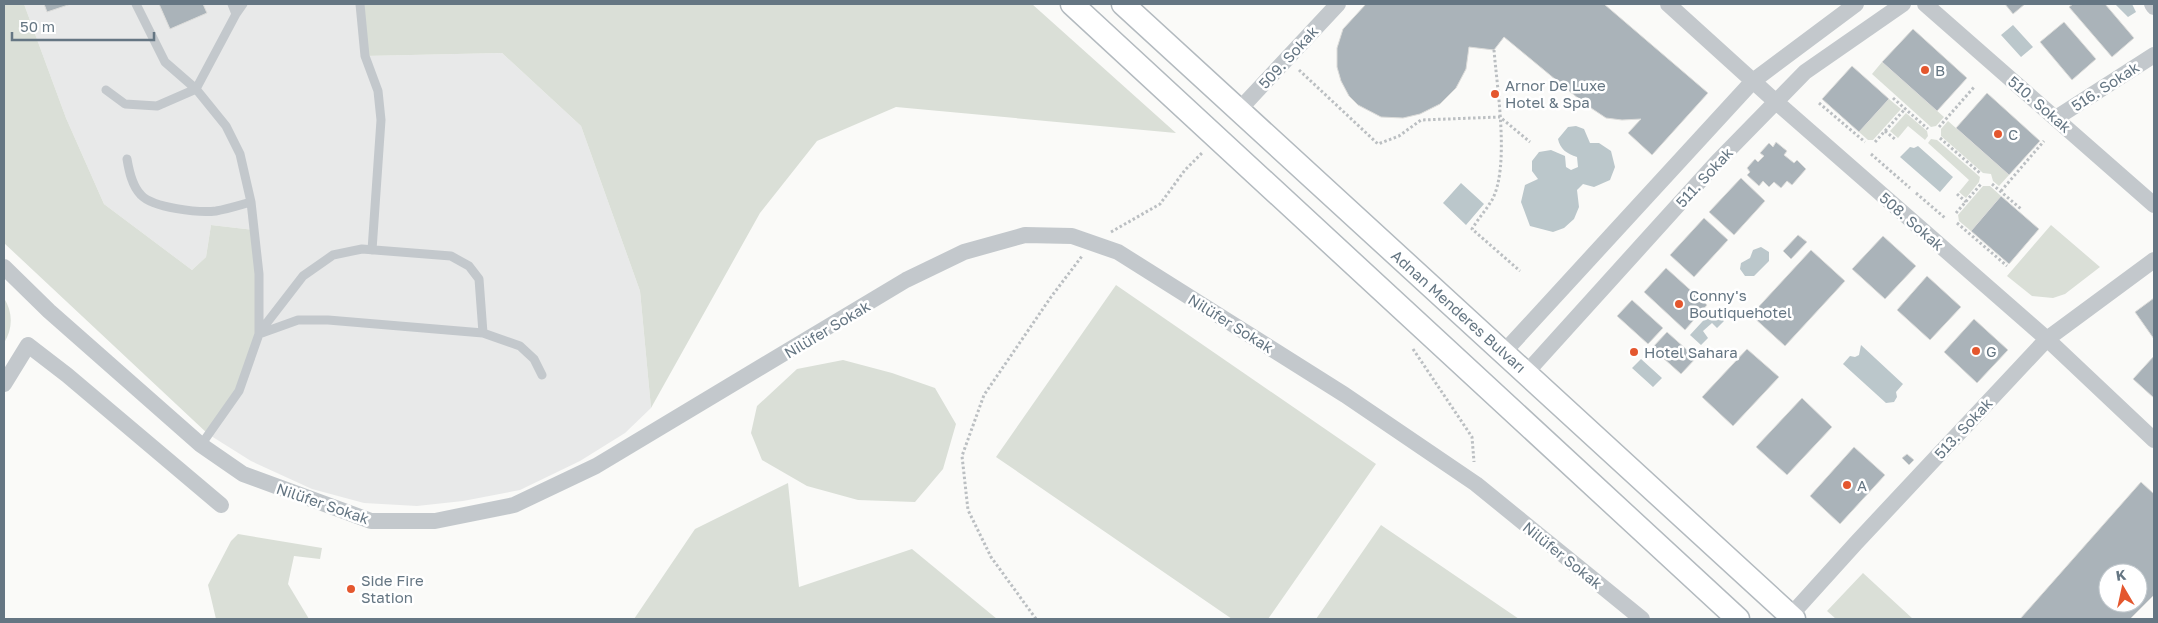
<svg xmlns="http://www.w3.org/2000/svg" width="2158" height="623" font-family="'Golos Text',sans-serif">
  <rect width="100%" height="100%" fill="#fafaf8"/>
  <path fill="#e8e9e9" d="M 24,4 L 360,4 L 365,56 L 502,53 L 581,126 L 640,291 L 651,408 L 625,433 L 580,461 L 520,490 L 463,501 L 417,506 L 364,503 L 312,489 L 251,461 L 208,434 L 254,230 L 211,225 L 206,257 L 192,270 L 104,204 L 66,118 Z"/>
  <path fill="#dadfd7" d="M 4,4 L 24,4 L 66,118 L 104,204 L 192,270 L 206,257 L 211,225 L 254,230 L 259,334 L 239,391 L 208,434 L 4,243 Z
    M 360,4 L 1032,4 L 1176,133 L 896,107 L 817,141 L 760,213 L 651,408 L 640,291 L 581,126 L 502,53 L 365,56 Z
    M 1882,62 L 1944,117 L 1936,126 L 1931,127 L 1872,74 Z
    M 1889,99 L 1901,109 L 1873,140 L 1868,140 L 1859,132 Z
    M 1906,113 L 1927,131 L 1928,136 L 1925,140 L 1908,126 L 1898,138 L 1890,131 Z
    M 1948,121 L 2009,175 L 1999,186 L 1993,181 L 1991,174 L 1983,173 L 1941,136 L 1941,129 Z
    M 1931,139 L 1937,140 L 1980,177 L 1979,182 L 1966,198 L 1959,192 L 1969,180 L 1928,143 Z
    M 1983,186 L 1990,186 L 2001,196 L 1971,231 L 1959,221 L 1958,215 Z
    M 2051,225 L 2100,267 L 2065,294 L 2053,298 L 2032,296 L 2007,276 Z
    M 1116,285 L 1376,464 L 1268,619 L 1232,619 L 996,457 Z
    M 4,298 C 13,312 13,329 4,343 Z
    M 843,360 L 892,373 L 935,388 L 956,424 L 943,469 L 915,502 L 858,500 L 807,486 L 762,460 L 751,433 L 757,406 L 797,369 Z
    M 788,483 L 799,587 L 912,549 L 997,619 L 634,619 L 695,529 Z
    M 1381,525 L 1519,619 L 1316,619 Z
    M 238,534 L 322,548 L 320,559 L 294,556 L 288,584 L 309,619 L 216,619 L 208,585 L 231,541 Z
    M 1863,573 L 1913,619 L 1836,619 L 1827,611 Z"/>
  <path fill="#bbc7cb" d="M 2115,4 L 2132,4 L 2136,12 L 2128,17 Z
    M 2013,25 L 2033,47 L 2021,57 L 2001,35 Z
    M 1576,126 L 1584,129 L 1590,143 L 1599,143 L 1611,151 L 1615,167 L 1610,180 L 1594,187 L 1583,184 L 1577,190 L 1579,207 L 1574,219 L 1564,228 L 1553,232 L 1530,226 L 1521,202 L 1525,185 L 1538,179 L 1532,171 L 1532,161 L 1539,152 L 1551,150 L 1565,156 L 1566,167 L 1571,170 L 1578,167 L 1577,157 C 1567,154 1560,149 1558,139 L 1568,127 Z
    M 1918,146 L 1953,177 L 1940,192 L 1900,157 L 1910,147 L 1914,148 Z
    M 1461,183 L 1484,204 L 1466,225 L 1443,203 Z
    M 1761,247 L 1769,252 L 1769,261 L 1754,276 L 1745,276 L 1740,269 L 1741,263 L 1750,258 L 1753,250 Z
    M 1713,310 L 1724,321 L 1717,328 L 1712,323 L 1703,331 L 1708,338 L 1701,345 L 1690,335 Z
    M 1861,345 L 1903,384 L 1896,392 L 1897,397 L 1894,402 L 1886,403 L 1843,364 L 1850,356 L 1855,357 L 1859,355 Z
    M 1641,359 L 1662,378 L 1653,387 L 1632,368 Z"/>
  <path fill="#aab3b9" stroke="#dcdcda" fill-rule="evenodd" d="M 44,4 L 71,4 L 47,12 Z
    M 159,4 L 203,4 L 207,13 L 170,29 Z
    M 1366,4 L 1604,4 L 1708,93 L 1652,155 L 1628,133 L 1641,119 L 1622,120 L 1606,118 L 1585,104 L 1504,37 L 1494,50 L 1469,47 L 1466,69 L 1456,88 L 1440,104 L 1420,114 L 1403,118 L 1381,117 L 1358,105 L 1349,96 L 1341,81 L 1337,67 L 1337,48 L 1343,29 Z
    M 2005,4 L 2025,4 L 2013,14 Z
    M 2073,4 L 2105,4 L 2134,38 L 2112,57 L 2069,7 Z
    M 2064,22 L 2096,59 L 2072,80 L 2040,42 Z
    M 1913,29 L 1967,78 L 1937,111 L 1882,62 Z
    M 1852,66 L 1889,99 L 1859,132 L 1822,99 Z
    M 1987,93 L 2040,141 L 2009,175 L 1956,128 Z
    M 1776,142 L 1787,151 L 1784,155 L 1794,163 L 1797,160 L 1806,169 L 1792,185 L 1787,181 L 1781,188 L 1774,182 L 1769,187 L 1763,181 L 1759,186 L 1747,175 L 1750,172 L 1747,168 L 1755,159 L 1758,162 L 1764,156 L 1760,153 L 1769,143 L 1773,147 Z
    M 1741,178 L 1765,201 L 1734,235 L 1709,212 Z
    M 2001,196 L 2039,229 L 2009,264 L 1971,231 Z
    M 1704,218 L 1728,240 L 1694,277 L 1670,255 Z
    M 1798,235 L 1807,242 L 1791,259 L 1783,251 Z
    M 1883,236 L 1916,266 L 1885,299 L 1852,269 Z
    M 1811,250 L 1845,281 L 1785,346 L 1751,315 Z
    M 1666,268 L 1707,305 L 1685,330 L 1644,292 Z
    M 1927,276 L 1961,307 L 1930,340 L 1897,310 Z
    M 2154,298 L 2154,339 L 2135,312 Z
    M 1632,300 L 1663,328 L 1648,344 L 1617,316 Z
    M 1974,319 L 2008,350 L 1977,383 L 1944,352 Z
    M 1667,332 L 1696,358 L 1681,374 L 1652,348 Z
    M 1747,349 L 1779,377 L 1733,426 L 1702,397 Z
    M 2154,356 L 2154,398 L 2133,379 Z
    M 1802,398 L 1832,427 L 1787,475 L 1756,447 Z
    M 1854,447 L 1885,475 L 1840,524 L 1810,496 Z
    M 1907,454 L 1914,460 L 1909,465 L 1902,458 Z
    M 2141,482 L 2154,494 L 2154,595 L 2130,619 L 2020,619 ZM 2108,573 L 2138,573 L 2138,603 L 2108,603 Z"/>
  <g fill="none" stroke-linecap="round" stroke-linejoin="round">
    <g stroke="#b3babf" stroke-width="25">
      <path id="secondary" d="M 1072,4 L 1738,619
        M 1123,4 L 1794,619"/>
    </g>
    <path stroke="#bbbfc2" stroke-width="3" stroke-dasharray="2.5 2.5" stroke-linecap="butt" d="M 1494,50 C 1497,88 1510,167 1492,200 C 1486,210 1478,219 1472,229 L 1520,271
      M 1299,70 L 1378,144 L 1399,136 L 1421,120 L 1500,117 L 1530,142
      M 1893,98 L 1928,129
      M 1819,103 L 1865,142
      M 1939,127 L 1975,86
      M 1885,131 L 1896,140
      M 1940,138 L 1981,174
      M 1875,142 L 1905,109
      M 1871,154 L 1910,188
      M 1992,184 L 2021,209
      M 2001,191 L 2044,141
      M 1916,193 L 1945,218
      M 1957,194 L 1966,202
      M 1956,213 L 1981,184
      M 1957,223 L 2007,266
      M 1111,232 L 1160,204 L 1185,170 L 1203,152
      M 1413,349 L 1472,437 L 1474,462
      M 1036,619 L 991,557 L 968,510 L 962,456 L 984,395 L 1051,297 L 1082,256"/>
    <path stroke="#c3c8cc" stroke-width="9" d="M 136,4 L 165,62 L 196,89 L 226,126 L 240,154 L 251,202 L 259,274 L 259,334 L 239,391 L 201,445
      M 360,4 L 365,56 L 378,91 L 381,120 L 372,250
      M 236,14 L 243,4
      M 106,90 L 125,104 L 157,106 L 196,89 L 236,14 L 232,4
      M 127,159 C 129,171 132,186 141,195 C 153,208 199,213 216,211 C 228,209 240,205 251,202
      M 259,333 L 303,276 L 333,255 L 362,249 L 451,256 L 469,266 L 479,279 L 483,333
      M 259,334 L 298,320 L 328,320 L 483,333 L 520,346 L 534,359 L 542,375"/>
    <path stroke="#c3c8cc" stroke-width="16" d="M 1668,4 L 1775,101 L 2047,339 L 2154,440
      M 1925,4 L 2154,205
      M 2152,4 L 2154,7
      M 1238,111 L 1338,4
      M 2056,118 L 2154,55
      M 4,267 L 49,311 L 201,445 L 243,474 L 371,521 L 435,521 L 514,505 L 596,466 L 906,280 L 964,252 L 1025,235 L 1072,236 L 1118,252 L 1345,395 L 1476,484 L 1642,619
      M 1504,352 L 1753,81 L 1856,4
      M 1527,372 L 1717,162 L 1805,72 L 1903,4
      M 4,384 L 28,345 L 67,375 L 221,505
      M 1790,616 L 1856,543 L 2047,339 L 2154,260"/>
    <use href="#secondary" stroke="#fff" stroke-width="22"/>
  </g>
  <g fill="#e4572e" stroke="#fff" stroke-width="2">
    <circle cx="1925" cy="70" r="5"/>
    <circle cx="1495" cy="94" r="5"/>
    <circle cx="1998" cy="134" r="5"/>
    <circle cx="1679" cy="304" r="5"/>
    <circle cx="1976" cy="351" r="5"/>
    <circle cx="1634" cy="352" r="5"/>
    <circle cx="1847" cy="485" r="5"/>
    <circle cx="351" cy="589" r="5"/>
  </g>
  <g text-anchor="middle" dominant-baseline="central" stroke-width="5" stroke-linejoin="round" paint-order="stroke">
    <g font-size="15" fill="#657683" stroke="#fff">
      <text transform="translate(1288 57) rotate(-47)">509. Sokak</text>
      <text transform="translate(2105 86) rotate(-33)">516. Sokak</text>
      <text transform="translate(2040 104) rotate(41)">510. Sokak</text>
      <text transform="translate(1704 177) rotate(-47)">511. Sokak</text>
      <text transform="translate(1912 221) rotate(41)">508. Sokak</text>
      <text transform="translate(1459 311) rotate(42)">Adnan Menderes Bulvarı</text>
      <text transform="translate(1231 323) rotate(32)">Nilüfer Sokak</text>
      <text transform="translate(827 329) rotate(-31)">Nilüfer Sokak</text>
      <text transform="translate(1963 428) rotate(-47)">513. Sokak</text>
      <text transform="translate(323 503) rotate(19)">Nilüfer Sokak</text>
      <text transform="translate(1563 555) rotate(39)">Nilüfer Sokak</text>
    </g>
    <g font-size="15" fill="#657683" stroke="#fff" text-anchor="start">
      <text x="1935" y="70">B</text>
      <text x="1505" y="85">Arnor De Luxe<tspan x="1505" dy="17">Hotel &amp; Spa</tspan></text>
      <text x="2008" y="134">C</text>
      <text x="1689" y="295">Conny's<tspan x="1689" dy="17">Boutiquehotel</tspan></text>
      <text x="1986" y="351">G</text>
      <text x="1644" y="352">Hotel Sahara</text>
      <text x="1857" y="485">A</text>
      <text x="361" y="580">Side Fire<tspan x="361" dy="17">Station</tspan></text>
    </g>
  </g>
  <rect width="2158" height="623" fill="none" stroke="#657683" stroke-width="10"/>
  <g transform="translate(2123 588) rotate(351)"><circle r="24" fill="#ffffff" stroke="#c1c8cd"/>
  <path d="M0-4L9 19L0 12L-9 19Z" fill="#e4572e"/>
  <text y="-8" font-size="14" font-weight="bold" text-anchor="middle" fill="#657683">K</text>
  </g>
  <path d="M12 32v8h142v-8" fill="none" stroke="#657683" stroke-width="2.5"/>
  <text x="20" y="32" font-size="15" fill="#657683" stroke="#ffffff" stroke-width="4" paint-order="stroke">50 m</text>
</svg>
